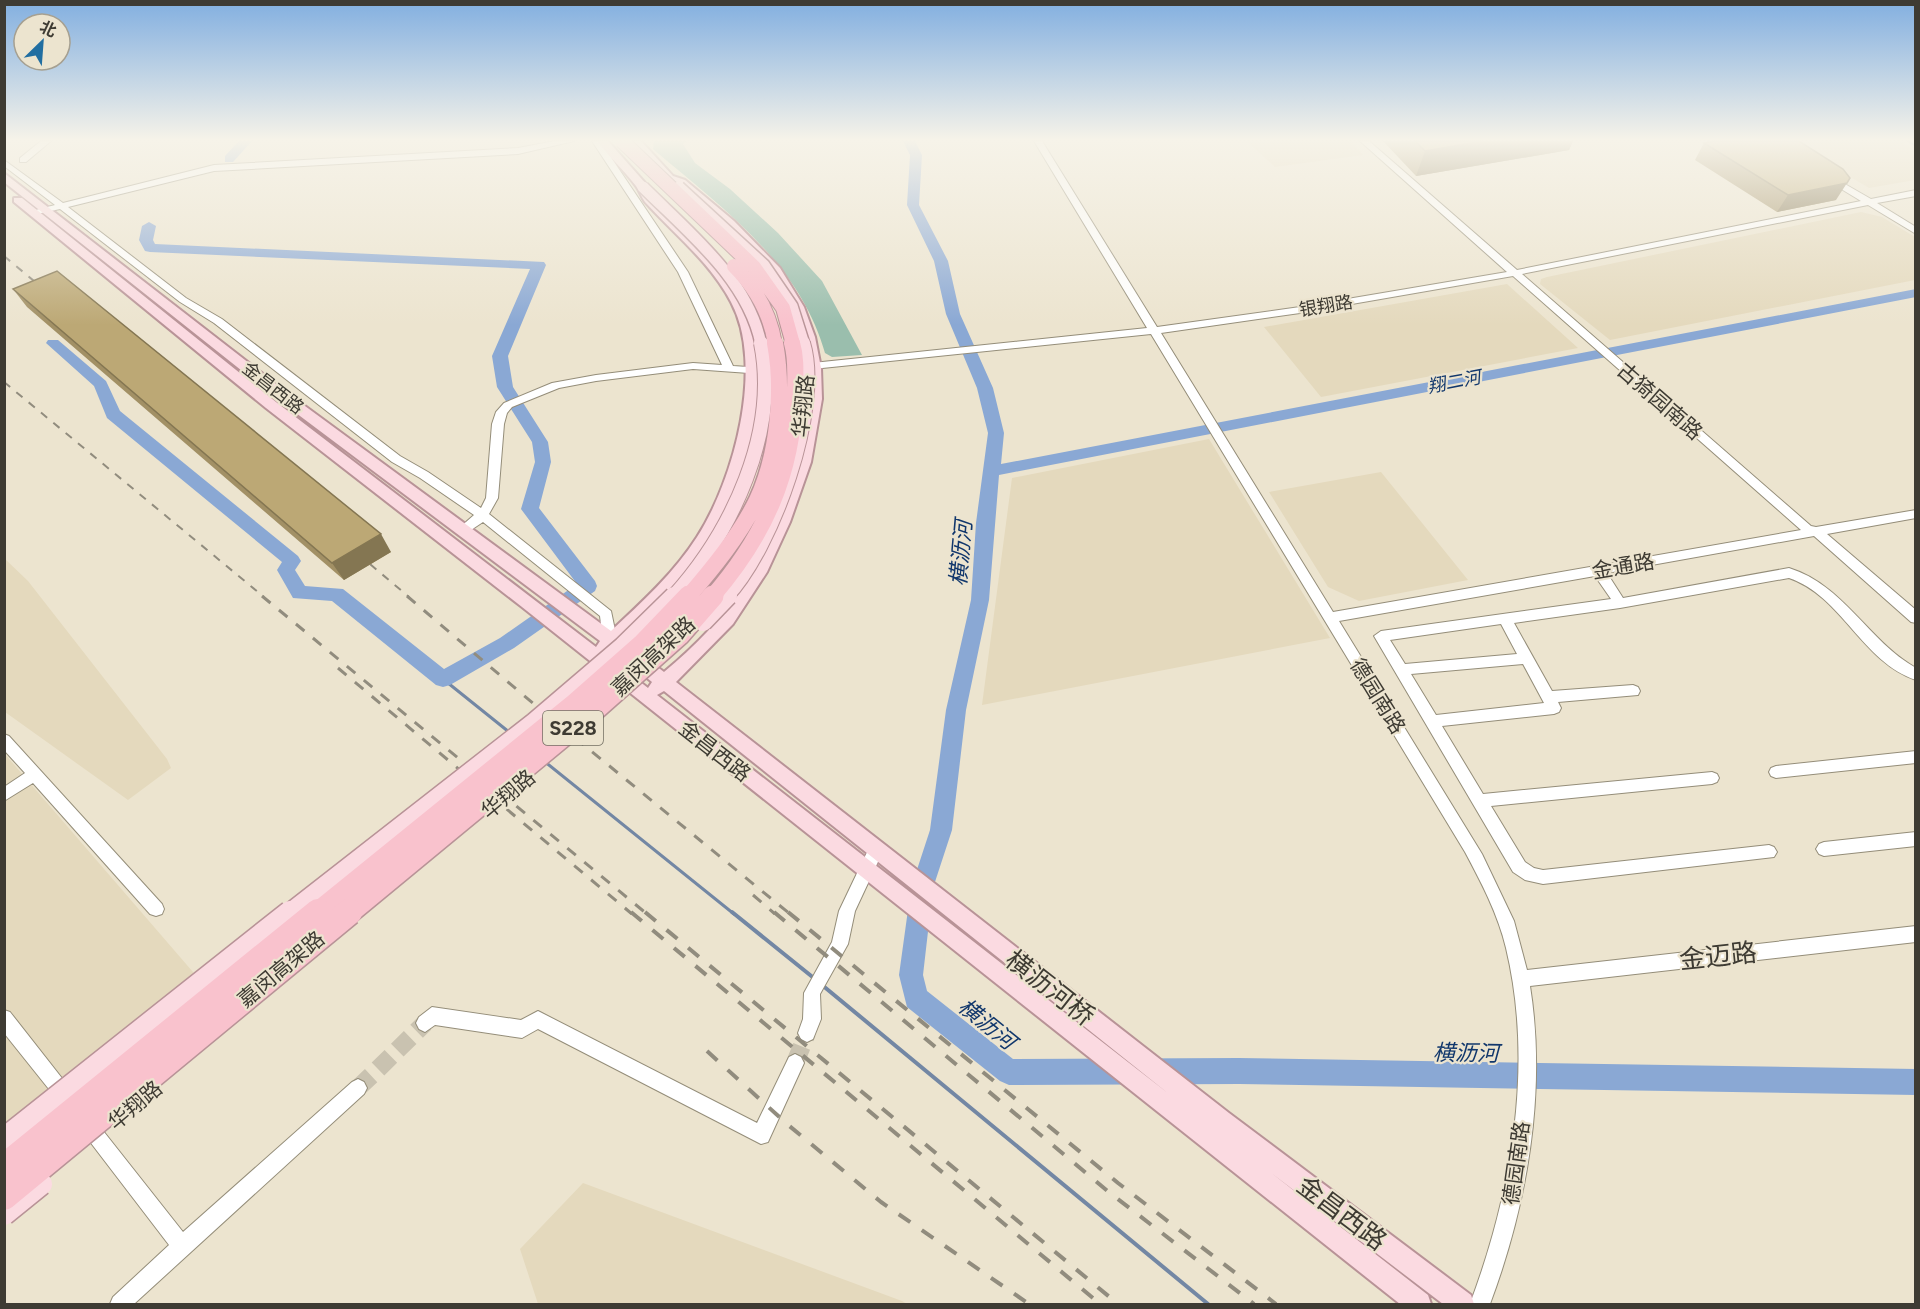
<svg xmlns="http://www.w3.org/2000/svg" width="1920" height="1309" font-family="Figtree,'Noto Sans SC',sans-serif">
  <rect width="100%" height="100%" fill="#ece4cf"/>
  <path fill="#e4d9bd" d="M 1246,141 L 1351,141 L 1363,155 L 1275,167 Z
    M 1790,141 L 1899,141 L 1915,150 L 1915,180 L 1869,188 Z
    M 1861,212 L 1882,217 L 1915,237 L 1915,280 L 1610,340 L 1540,284 L 1541,279 L 1547,277 Z
    M 1507,284 L 1578,348 L 1321,397 L 1264,327 Z
    M 1209,439 L 1330,638 L 982,705 L 1012,478 Z
    M 1381,472 L 1468,580 L 1359,601 L 1328,587 L 1269,492 Z
    M 4,558 L 28,581 L 167,759 L 171,768 L 128,800 L 5,712 Z
    M 4,753 L 199,979 L 4,1132 Z
    M 583,1183 L 902,1301 L 907,1304 L 538,1304 L 520,1249 Z"/>
  <path fill="#9abead" d="M 654,141 L 686,141 L 683,144 L 695,163 L 730,189 L 778,233 L 822,281 L 862,355 L 832,357 L 825,353 C 800,263 721,207 653,149 Z"/>
  <g fill="none" stroke-linecap="round" stroke-linejoin="round">
    <path stroke="#7387a4" stroke-width="2" d="M 1908,141 L 1916,146"/>
    <path stroke="#7387a4" stroke-width="3" d="M 443,679 L 509,732
      M 544,761 L 734,914"/>
    <path stroke="#7387a4" stroke-width="4" d="M 732,912 L 815,979
      M 822,985 L 1208,1304"/>
    <path fill="#8aa8d4" fill-rule="evenodd" d="M 239,141 L 252,141 L 233,162 L 225,162 L 225,156 Z
      M 903,141 L 915,141 L 922,155 L 919,205 L 948,261 L 960,314 L 993,388 L 1004,433 L 1001,464 L 1916,289 L 1916,297 L 999,475 L 989,600 L 966,710 L 952,830 L 933,888 L 923,975 L 927,991 L 1013,1059 L 1239,1058 L 1916,1069 L 1916,1095 L 1239,1084 L 1009,1085 L 1000,1081 L 907,1007 L 899,975 L 911,888 L 930,830 L 946,710 L 971,600 L 976,523 L 988,433 L 977,388 L 946,314 L 934,261 L 907,205 L 910,155 Z
      M 149,222 L 156,226 L 153,240 L 155,244 L 544,262 L 546,265 L 508,356 L 513,387 L 548,442 L 551,462 L 539,508 L 595,581 L 597,586 L 595,591 L 514,648 L 450,685 L 443,687 L 436,685 L 332,601 L 293,598 L 277,570 L 282,562 L 107,418 L 94,386 L 46,343 L 48,340 L 58,340 L 106,381 L 120,411 L 298,556 L 301,561 L 295,570 L 305,586 L 343,589 L 444,669 L 500,638 L 577,584 L 521,509 L 535,462 L 532,442 L 497,387 L 492,356 L 530,269 L 150,252 L 145,251 L 139,240 L 142,226 Z"/>
    <path stroke="#c9c2b0" stroke-width="18" stroke-dasharray="18 9" stroke-linecap="butt" d="M 795,1063 L 807,1033
      M 378,1069 L 425,1023
      M 358,1088 L 375,1072"/>
    <g stroke="#948d79" stroke-width="2">
      <path id="minor" d="M 41,141 L 51,141 L 26,162 L 20,162 L 20,158 Z
        M 555,141 L 574,141 L 518,154 L 214,171 L 68,207 L 186,298 L 222,319 L 400,456 L 428,472 L 481,508 L 486,498 L 492,424 L 496,412 L 504,403 L 552,383 L 596,375 L 693,363 L 722,365 L 678,272 L 592,141 L 600,141 L 688,272 L 733,366 L 763,368 L 768,371 L 763,374 L 693,369 L 596,381 L 559,388 L 512,407 L 507,413 L 504,424 L 498,498 L 489,514 L 611,611 L 617,640 L 610,645 L 603,640 L 600,616 L 483,522 L 468,532 L 460,532 L 458,529 L 474,515 L 420,478 L 392,462 L 214,323 L 180,302 L 60,209 L 32,215 L 32,211 L 55,205 L 4,166 L 4,160 L 63,203 L 214,165 L 518,148 Z
        M 1034,141 L 1042,141 L 1157,327 L 1300,307 L 1507,272 L 1360,141 L 1369,141 L 1517,270 L 1861,201 L 1828,181 L 1828,177 L 1831,176 L 1871,199 L 1916,190 L 1916,196 L 1877,203 L 1916,227 L 1916,234 L 1868,205 L 1522,274 L 1811,526 L 1816,527 L 1916,510 L 1916,518 L 1827,534 L 1916,610 L 1916,623 L 1911,622 L 1814,536 L 1607,573 L 1623,598 L 1789,568 C 1844,585 1868,641 1916,668 L 1916,680 C 1862,662 1842,596 1789,578 L 1620,608 L 1514,623 L 1552,691 L 1633,685 L 1638,687 L 1640,691 L 1638,695 L 1558,702 L 1561,708 L 1559,712 L 1554,714 L 1442,726 L 1483,794 L 1712,772 L 1717,774 L 1719,778 L 1717,782 L 1712,784 L 1491,806 L 1525,862 L 1534,868 L 1543,870 L 1769,845 L 1774,847 L 1777,852 L 1774,857 L 1543,884 L 1525,880 L 1513,872 L 1374,636 L 1381,631 L 1611,599 L 1595,576 L 1339,621 L 1482,854 L 1514,921 L 1527,970 L 1916,926 L 1916,942 L 1530,986 C 1547,1092 1527,1205 1490,1304 L 1470,1304 C 1512,1192 1534,1065 1506,948 C 1498,914 1481,882 1465,852 L 1151,334 L 803,370 L 798,367 L 803,364 L 1147,328 ZM 1513,276 L 1801,530 L 1333,612 L 1161,333 L 1300,313 ZM 1501,624 L 1517,654 L 1405,664 L 1390,640 ZM 1523,664 L 1544,703 L 1436,715 L 1411,674 Z
        M 4,734 L 9,736 L 162,904 L 164,909 L 162,914 L 156,916 L 150,914 L 33,783 L 4,801 L 4,787 L 25,773 L 4,750 Z
        M 1916,751 L 1916,763 L 1776,778 L 1771,776 L 1769,772 L 1771,768 L 1776,766 Z
        M 1916,832 L 1916,846 L 1824,856 L 1819,854 L 1816,849 L 1819,844 L 1824,842 Z
        M 875,844 L 880,846 L 883,851 L 855,911 L 848,944 L 820,994 L 821,1019 L 813,1039 L 807,1042 L 801,1039 L 798,1033 L 803,1019 L 804,993 L 832,942 L 839,911 L 870,846 Z
        M 432,1007 L 521,1020 L 538,1011 L 757,1123 L 789,1057 L 795,1054 L 801,1057 L 804,1063 L 768,1142 L 761,1144 L 538,1029 L 522,1038 L 435,1025 L 425,1032 L 419,1029 L 416,1023 L 419,1017 Z
        M 4,1010 L 10,1012 L 72,1091 L 75,1097 L 72,1103 L 66,1106 L 60,1103 L 4,1033 Z
        M 358,1079 L 364,1082 L 367,1088 L 364,1094 L 134,1304 L 110,1304 L 113,1297 L 169,1245 L 81,1130 L 78,1124 L 81,1118 L 87,1115 L 93,1118 L 183,1232 L 352,1082 Z"/>
    </g>
    <g stroke="#b89397" stroke-width="4">
      <path id="major" d="M 597,141 L 608,141 L 647,185 L 652,196 C 685,230 721,260 744,303 C 780,370 746,485 707,545 C 685,581 653,611 622,640 L 664,672 C 694,647 722,619 744,586 C 754,571 761,554 768,538 C 801,467 827,381 791,306 C 767,255 719,220 677,184 L 665,180 L 630,141 L 641,141 L 673,176 L 685,180 L 734,221 L 780,268 L 804,307 L 815,337 L 821,368 L 822,399 L 811,462 L 790,522 L 767,572 L 733,624 L 676,682 L 1229,1113 L 1471,1295 L 1474,1304 L 1443,1304 L 1270,1172 L 1428,1295 L 1431,1304 L 1400,1304 L 522,607 L 266,408 L 14,202 L 14,198 L 22,198 L 276,402 L 596,647 L 600,641 L 280,401 L 4,182 L 4,173 L 290,395 L 611,631 C 642,602 674,573 697,537 C 734,480 765,365 731,302 C 710,262 675,235 645,202 C 641,197 640,191 636,186 C 624,170 609,157 597,141 ZM 612,650 L 652,682 L 648,688 L 603,653 ZM 664,691 L 1169,1094 L 657,695 Z"/>
    </g>
    <use href="#minor" fill="#fff" fill-rule="evenodd"/>
    <use href="#major" fill="#fbdae1" fill-rule="evenodd"/>
    <path stroke="#918c7e" stroke-width="2" stroke-dasharray="8 8" stroke-linecap="butt" d="M 4,256 L 46,291
      M 4,382 L 264,597
      M 358,554 L 409,597"/>
    <path stroke="#918c7e" stroke-width="3" stroke-dasharray="11 11" stroke-linecap="butt" d="M 262,596 L 647,914
      M 407,596 L 535,705 L 790,914
      M 338,668 L 632,914
      M 753,895 L 775,914"/>
    <path stroke="#918c7e" stroke-width="4" stroke-dasharray="14 14" stroke-linecap="butt" d="M 631,912 L 1100,1304
      M 645,912 L 1118,1304
      M 774,912 L 1110,1193 L 1254,1304
      M 788,912 L 1118,1183 L 1276,1304
      M 707,1051 L 787,1124 L 881,1202 L 1029,1304"/>
    <g stroke="#b89397" stroke-width="14" stroke-linecap="butt">
      <path id="major-bridge-far3" d="M 643,187 C 688,232 748,279 761,344
        M 679,187 L 764,265 L 792,306 L 804,344"/>
    </g>
    <g stroke="#b89397" stroke-width="16" stroke-linecap="butt">
      <path id="major-bridge-far2" d="M 673,597 C 732,532 779,432 761,343
        M 726,597 C 772,549 823,408 803,343"/>
    </g>
    <g stroke="#b89397" stroke-width="21" stroke-linecap="butt">
      <path id="major-bridge-far1" d="M 703,622 L 728,596
        M 288,914 L 534,722 L 623,646 L 674,596"/>
    </g>
    <g stroke="#b89397" stroke-width="25" stroke-linecap="butt">
      <path id="major-bridge" d="M 4,1139 L 290,912
        M 4,1214 L 41,1184"/>
    </g>
    <g stroke="#b89397" stroke-width="16" stroke-linecap="butt">
      <path id="highway-bridge-far3" d="M 622,141 L 754,267 L 783,308 L 793,344
        M 734,266 C 756,288 770,313 775,344"/>
    </g>
    <g stroke="#b89397" stroke-width="19" stroke-linecap="butt">
      <path id="highway-bridge-far2" d="M 688,597 C 713,568 740,535 757,500 C 778,455 784,392 775,343
        M 712,597 C 764,537 793,474 795,393 C 795,376 797,360 792,343"/>
    </g>
    <g stroke="#b89397" stroke-width="24" stroke-linecap="butt">
      <path id="highway-bridge-far1" d="M 316,914 L 575,704 L 642,645 L 689,596
        M 348,914 L 590,714 L 679,635 L 713,596"/>
    </g>
    <g stroke="#b89397" stroke-width="29" stroke-linecap="butt">
      <path id="highway-bridge" d="M 4,1167 L 318,912
        M 4,1197 L 349,912"/>
    </g>
    <use href="#major-bridge-far3" stroke="#fbdae1" stroke-width="11"/>
    <use href="#major-bridge-far2" stroke="#fbdae1" stroke-width="14"/>
    <use href="#major-bridge-far1" stroke="#fbdae1" stroke-width="18"/>
    <use href="#major-bridge" stroke="#fbdae1" stroke-width="22"/>
    <use href="#highway-bridge-far3" stroke="#f9c2cd" stroke-width="14"/>
    <use href="#highway-bridge-far2" stroke="#f9c2cd" stroke-width="16"/>
    <use href="#highway-bridge-far1" stroke="#f9c2cd" stroke-width="21"/>
    <use href="#highway-bridge" stroke="#f9c2cd" stroke-width="26"/>
  </g>
  <path fill="#a29065" d="M 1383,141 L 1573,141 L 1569,150 L 1416,176 Z
    M 1704,143 L 1836,200 L 1777,212 L 1695,160 Z
    M 13,289 L 391,552 L 344,580 L 27,307 Z"/>
  <path fill="#847652" d="M 1483,141 L 1573,141 L 1569,150 L 1416,176 L 1425,151 Z
    M 1847,183 L 1836,200 L 1777,212 L 1788,195 Z
    M 381,534 L 391,552 L 344,580 L 332,563 Z"/>
  <path fill="#bca875" stroke="#847652" stroke-width="1.5" d="M 1415,141 L 1483,141 L 1425,151 Z
    M 1714,141 L 1799,141 L 1843,169 L 1850,178 L 1847,183 L 1788,195 L 1704,143 Z
    M 57,271 L 381,534 L 332,563 L 13,289 Z"/>
  <linearGradient id="sky" x2="0" y2="1"><stop stop-color="#82afe0"/><stop offset="0.43" stop-color="#f6f3e9"/><stop offset="1" stop-color="#f6f3e9" stop-opacity="0"/></linearGradient>
  <rect width="1920" height="325" fill="url(#sky)"/>
  <g text-anchor="middle" dominant-baseline="central" stroke-width="4.5" stroke-linejoin="round" paint-order="stroke">
    <g font-size="18" fill="#3e3b33" stroke="#ece4cf">
      <text transform="translate(1326 306) rotate(-9)">银翔路</text>
      <text transform="translate(273 388) rotate(38)">金昌西路</text>
    </g>
    <g font-size="18" font-style="italic" fill="#11376c" stroke="#ece4cf">
      <text transform="translate(1454 382) rotate(-11)">翔二河</text>
    </g>
    <rect fill="#ece4cf" stroke="#726e62" stroke-width="1.5" x="543" y="711" width="60" height="34" rx="4.5"/>
    <g font-size="20" font-weight="bold" fill="#3e3b33">
      <text x="573" y="728">S228</text>
    </g>
    <g font-size="21" fill="#3e3b33" stroke="#ece4cf">
      <text transform="translate(1660 401) rotate(41)">古猗园南路</text>
      <text transform="translate(803 406) rotate(-84)">华翔路</text>
      <text transform="translate(1623 566) rotate(-10)">金通路</text>
      <text transform="translate(653 656) rotate(-43)">嘉闵高架路</text>
      <text transform="translate(1378 696) rotate(58)">德园南路</text>
      <text transform="translate(715 751) rotate(38)">金昌西路</text>
      <text transform="translate(508 794) rotate(-40)">华翔路</text>
      <text transform="translate(281 969) rotate(-40)">嘉闵高架路</text>
      <text transform="translate(135 1105) rotate(-40)">华翔路</text>
      <text transform="translate(1516 1163) rotate(-82)">德园南路</text>
    </g>
    <g font-size="22" font-style="italic" fill="#11376c" stroke="#ece4cf">
      <text transform="translate(961 553) rotate(-85)">横沥河</text>
      <text transform="translate(987 1024) rotate(39)">横沥河</text>
      <text transform="translate(1466 1053) rotate(1)">横沥河</text>
    </g>
    <g font-size="26" fill="#3e3b33" stroke="#ece4cf">
      <text transform="translate(1718 956) rotate(-6)">金迈路</text>
      <text transform="translate(1050 988) rotate(38)">横沥河桥</text>
      <text transform="translate(1342 1213) rotate(37)">金昌西路</text>
    </g>
  </g>
  <rect width="1920" height="1309" fill="none" stroke="#3e3b33" stroke-width="12"/>
  <g transform="translate(42 42) rotate(25)"><circle r="28" fill="#ece4cf" stroke="#a6a091" stroke-width="1.5"/>
  <path d="M0-4.5L10 22L0 15L-10 22Z" fill="#216ea1"/>
  <text y="-9" font-size="16" font-weight="bold" text-anchor="middle" fill="#3e3b33">北</text>
  </g>
</svg>
